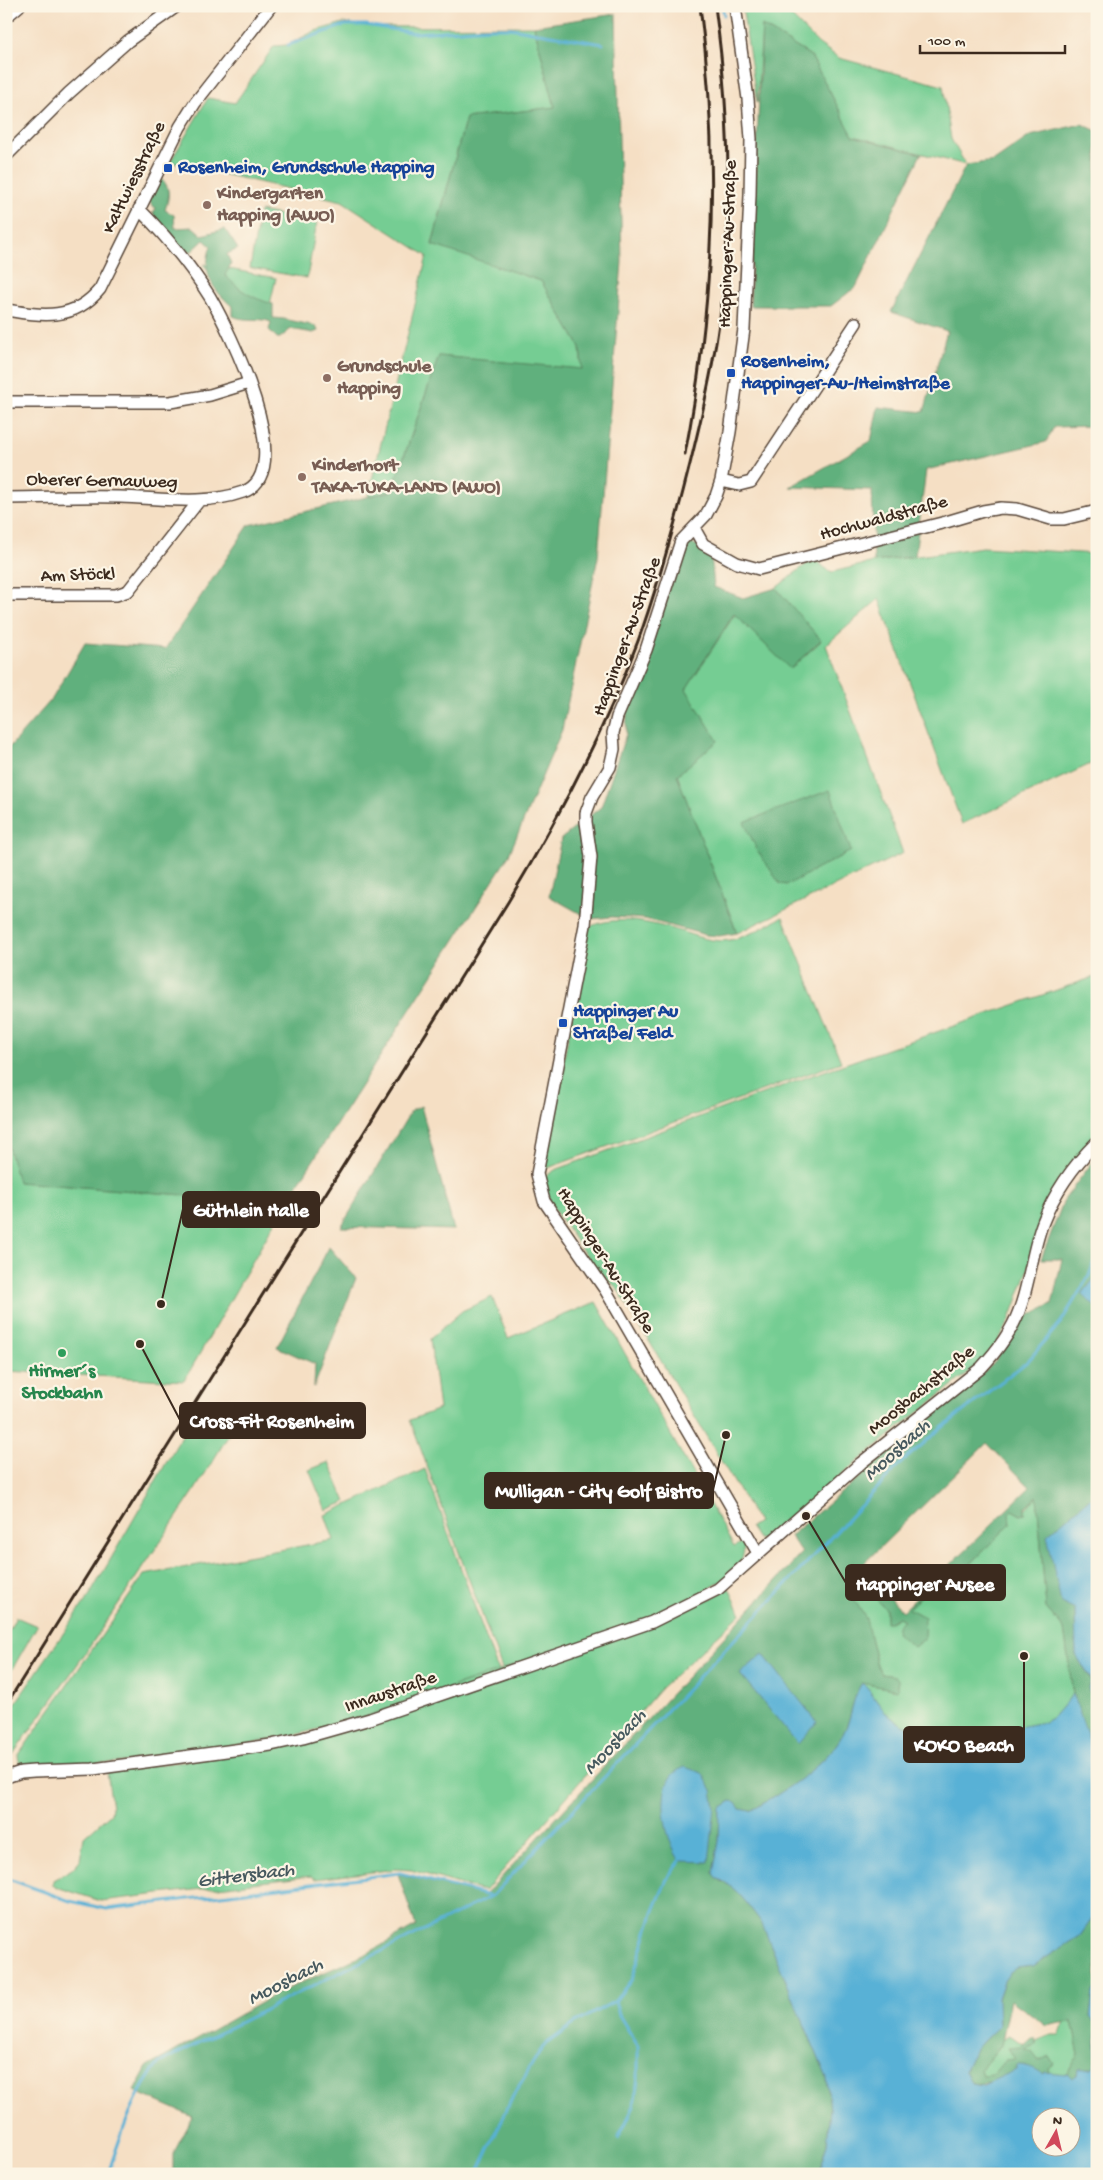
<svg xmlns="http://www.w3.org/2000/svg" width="1103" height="2180" font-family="'Gochi Hand',sans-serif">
  <rect width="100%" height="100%" fill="#fcf5e5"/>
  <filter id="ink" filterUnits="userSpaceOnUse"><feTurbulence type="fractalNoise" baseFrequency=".02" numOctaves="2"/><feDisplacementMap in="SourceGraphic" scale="10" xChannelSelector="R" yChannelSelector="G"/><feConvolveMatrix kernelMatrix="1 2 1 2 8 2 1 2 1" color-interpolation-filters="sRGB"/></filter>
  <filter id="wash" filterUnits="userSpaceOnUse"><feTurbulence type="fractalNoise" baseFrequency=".0096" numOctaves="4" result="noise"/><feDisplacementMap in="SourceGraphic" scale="20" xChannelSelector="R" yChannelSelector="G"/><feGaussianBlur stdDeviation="1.12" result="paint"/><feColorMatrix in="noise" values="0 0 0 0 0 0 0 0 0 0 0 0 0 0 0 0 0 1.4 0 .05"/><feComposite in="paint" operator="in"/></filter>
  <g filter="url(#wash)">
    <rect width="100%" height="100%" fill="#f5dfc4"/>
    <path fill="#75cd93" stroke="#587c58" d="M 742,6 L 781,6 L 819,44 L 839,58 L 943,86 L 951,139 L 966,165 L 853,136 L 811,56 L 762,26 L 757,103 Z
      M 343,23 L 376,27 L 534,26 L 555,107 L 466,118 L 432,244 L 541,281 L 580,347 L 582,370 L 439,356 L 392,491 L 368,496 L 427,256 L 342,201 L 170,162 L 208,98 L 235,103 L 274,46 L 287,45 L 315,31 Z
      M 260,211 L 317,222 L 307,278 L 250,268 Z
      M 203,264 L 276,278 L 268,313 L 239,308 Z
      M 983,547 L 1097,554 L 1097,761 L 962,824 L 879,599 L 826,645 L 903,853 L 737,933 L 677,775 L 717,741 L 686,689 L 735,614 L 790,669 L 821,641 L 776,588 L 814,558 L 825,568 L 832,572 L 874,562 Z
      M 783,917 L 841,1062 L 545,1169 L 543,1168 L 589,927 C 617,914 652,923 680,931 C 695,936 714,943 730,940 C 748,937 766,925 783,917 Z
      M 1097,976 L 1097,1138 L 1062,1177 L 1009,1322 L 996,1345 L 979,1364 L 868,1453 L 764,1540 L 758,1539 L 750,1527 L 758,1522 L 617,1288 L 594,1267 L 551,1205 L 544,1181 L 546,1176 L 555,1170 L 813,1075 Z
      M 6,1139 L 19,1182 L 286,1203 L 184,1381 L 6,1371 Z
      M 492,1297 L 508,1338 L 596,1302 L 734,1547 L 744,1541 C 745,1551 743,1559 737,1566 C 728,1579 714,1586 701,1593 C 639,1627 568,1646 502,1669 L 410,1420 L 439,1409 L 430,1339 L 462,1311 Z
      M 195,1413 L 230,1433 L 193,1493 L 82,1658 L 6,1764 L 6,1717 L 91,1593 Z
      M 329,1462 L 346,1502 L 326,1510 L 309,1470 Z
      M 425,1469 L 498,1671 L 366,1717 L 283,1738 L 125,1762 L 20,1766 L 18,1756 L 144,1575 L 334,1540 L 325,1515 Z
      M 1037,1496 L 1046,1608 L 1064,1629 L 1073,1694 L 1053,1717 L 1045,1722 C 997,1730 935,1750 892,1718 C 880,1709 873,1693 862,1683 L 897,1690 L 895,1676 L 881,1674 L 876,1662 L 871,1641 L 854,1599 L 870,1593 L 886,1609 L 886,1618 L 891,1622 L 899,1617 L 904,1621 L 907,1642 L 908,1609 L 940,1578 L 952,1583 L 1010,1524 L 1008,1514 L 1012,1510 L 1021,1515 Z
      M 729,1588 L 741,1614 L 661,1688 L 486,1890 L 480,1890 L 411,1870 L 396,1869 L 315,1879 L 311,1876 L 101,1901 L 53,1886 L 53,1880 L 72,1869 L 80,1860 L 84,1837 L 111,1813 L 112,1807 L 107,1772 L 274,1748 L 711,1598 Z
      M 16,1617 L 37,1626 L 6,1680 L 6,1636 Z
      M 1072,2021 L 1079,2054 L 1067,2074 L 1050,2073 L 1049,2068 L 1024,2049 L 1036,2045 L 1036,2041 L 1051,2035 L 1059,2035 L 1065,2022 Z
      M 1008,2035 L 1025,2044 L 1015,2059 L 1005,2061 L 993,2074 L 983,2076 L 981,2069 L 1001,2045 L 1002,2039 Z"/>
    <path fill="#60b07d" stroke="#4e6d4e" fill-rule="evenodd" d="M 616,14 L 622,262 L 598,557 L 562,730 L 508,857 L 286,1203 L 18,1182 L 6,1139 L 6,751 L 52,699 L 85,643 L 165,649 L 249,525 L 392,491 L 439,356 L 582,369 L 580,347 L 541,281 L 432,245 L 466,118 L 555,107 L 534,26 Z
      M 762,26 L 811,56 L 853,136 L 921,154 L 856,287 L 831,306 L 750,306 Z
      M 1082,124 L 1097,131 L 1097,426 L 1054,427 L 1046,442 L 926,470 L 915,556 L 874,562 L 872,490 L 790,487 L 871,441 L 878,407 L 924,412 L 947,331 L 891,312 L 966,165 L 994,161 L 1030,136 Z
      M 163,180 C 171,190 169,198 165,210 L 174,215 L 175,228 L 193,227 L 202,235 L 225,229 L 238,249 L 227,254 L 231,264 L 225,275 C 240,291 252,298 273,304 L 273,318 L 284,319 L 316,326 L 318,331 L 313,333 L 291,329 L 280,338 L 277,338 L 269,330 L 271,322 C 259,317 245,322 233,316 L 233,307 C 212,289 201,274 211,246 L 204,240 L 191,252 L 181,251 L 153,214 L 156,208 L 152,206 L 148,198 L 157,181 Z
      M 687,542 L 699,546 L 711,554 L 714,587 L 743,598 L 776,588 L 821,640 L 790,669 L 734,614 L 686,689 L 718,741 L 677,775 L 737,933 L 719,936 L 706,935 L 645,919 L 612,917 L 590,919 L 549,896 L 561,839 L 601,807 L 626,734 L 627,709 L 683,545 Z
      M 830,790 L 851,851 L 787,885 L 780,884 L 757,850 L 744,822 Z
      M 421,1106 L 454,1230 L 341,1227 L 411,1111 Z
      M 1097,1156 L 1097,1275 L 1082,1294 L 1097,1309 L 1097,1492 L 1047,1535 L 1075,1610 L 1076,1655 L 1091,1680 L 1088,1688 L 1097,1708 L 1097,1754 L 1093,1752 L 1073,1694 L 1064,1629 L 1046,1608 L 1037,1496 L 1025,1508 L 1025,1514 L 1021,1515 L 1012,1510 L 1009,1513 L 1010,1524 L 952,1583 L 939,1578 L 908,1609 L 925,1617 L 924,1639 L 914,1647 L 896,1633 L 897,1626 L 904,1620 L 899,1617 L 890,1622 L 886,1622 L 886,1609 L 870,1593 L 854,1599 L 866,1619 L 876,1662 L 881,1674 L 895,1676 L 899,1681 L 897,1690 L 862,1683 C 852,1697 852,1718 843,1734 C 825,1767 782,1792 751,1811 L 740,1809 L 731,1801 L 720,1808 L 719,1841 L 713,1873 C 716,1880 723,1881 729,1885 C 742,1895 751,1909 761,1922 L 827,2078 L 830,2110 L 827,2144 L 818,2174 L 173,2174 L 173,2154 L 193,2117 L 134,2091 L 147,2067 L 278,1993 L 368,1953 L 416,1926 L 398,1874 L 485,1895 L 802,1553 L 790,1536 L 993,1364 L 1020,1320 L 1052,1304 L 1062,1259 L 1041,1259 L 1064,1200 ZM 987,1443 L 1030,1487 L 903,1611 L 860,1567 ZM 763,1654 L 816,1722 L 798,1743 L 740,1674 Z
      M 329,1247 L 356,1278 L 314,1387 L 315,1364 L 277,1347 Z
      M 1097,1912 L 1097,1985 L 1093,1992 L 1090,2017 L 1097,2026 L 1095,2063 L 1091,2068 L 1078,2069 L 1077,2076 L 1072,2079 L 1067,2074 L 1079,2054 L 1072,2021 L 1046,2026 L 1011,2000 L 1001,2045 L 981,2069 L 983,2075 L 993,2074 L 1005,2060 L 1015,2059 L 1008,2048 L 1021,2047 L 1031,2038 L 1035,2038 L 1036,2045 L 1025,2049 L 1032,2052 L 1039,2061 L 1049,2056 L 1054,2064 L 1049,2068 L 1050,2073 L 1045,2072 L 1043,2075 L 1025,2065 L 1016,2066 L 1016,2070 C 1001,2077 988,2086 971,2083 L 965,2072 C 969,2053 985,2039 999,2026 L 998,1999 L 1004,1981 L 1010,1972 L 1016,1968 L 1033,1966 L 1080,1936 Z"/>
    <path fill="#59b1d6" stroke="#4a6e7a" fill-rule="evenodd" d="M 1097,1275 L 1097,1309 L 1082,1294 Z
      M 1097,1492 L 1097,1708 L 1088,1688 L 1091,1679 L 1076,1655 L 1075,1610 L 1061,1603 L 1047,1535 Z
      M 763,1654 L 817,1722 L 798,1744 L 740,1674 Z
      M 862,1683 C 873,1693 880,1709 892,1718 C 935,1750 997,1730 1045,1722 L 1053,1717 L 1073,1694 L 1093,1751 L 1097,1754 L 1097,1912 L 1080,1936 L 1033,1966 L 1016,1968 L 1010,1972 L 1004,1981 L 998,1998 L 999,2026 C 985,2039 969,2053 965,2072 L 971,2083 L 983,2085 L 1016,2070 L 1016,2065 C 1027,2065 1035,2068 1043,2074 L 1045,2072 L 1067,2074 L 1072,2079 L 1077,2076 L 1078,2069 L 1091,2068 L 1095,2063 L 1097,2026 L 1090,2017 L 1093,1992 L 1097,1985 L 1097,2174 L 818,2174 L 827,2144 L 830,2110 L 827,2078 L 761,1922 C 751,1909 742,1895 729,1885 C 723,1880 716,1880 713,1873 L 719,1841 L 720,1808 L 731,1801 L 736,1802 L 740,1809 L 751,1811 C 782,1792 825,1767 843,1734 C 852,1718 852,1697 862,1683 ZM 1040,2118 L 1070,2118 L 1070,2148 L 1040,2148 Z
      M 685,1767 L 702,1773 L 712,1790 L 715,1808 L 709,1862 L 680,1861 C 666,1842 656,1795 672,1775 C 675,1771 681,1769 685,1767 Z"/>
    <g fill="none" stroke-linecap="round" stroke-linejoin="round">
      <path stroke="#59b1d6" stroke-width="3" d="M 722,6 L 724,15
        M 288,45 L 345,25 L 366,25 L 415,33 L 490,28 L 510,28 L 603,44
        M 6,1878 L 70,1901 L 107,1909 L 400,1873 L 490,1896
        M 615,2001 L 619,2015 L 638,2046 L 638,2078 L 634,2106 L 618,2139
        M 108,2174 C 121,2135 133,2095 159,2063 L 492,1896 L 903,1461 L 943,1427 L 1028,1361 L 1061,1322 L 1089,1276 L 1097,1253
        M 477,2174 L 513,2096 L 543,2046 L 577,2022 L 615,2001 L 632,1979 L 653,1913 L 667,1879 L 680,1861"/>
    </g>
  </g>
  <g filter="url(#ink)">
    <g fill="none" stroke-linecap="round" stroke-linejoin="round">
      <g stroke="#574537" stroke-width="14">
        <path id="street" d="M 735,6 L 748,99 L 751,139 L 750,195 L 744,329 L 730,432 L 721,481 L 716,496 L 706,515 L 681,541 L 646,650 L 617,717 L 613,733 L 614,749 L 610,767 L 592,797 L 586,813 L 586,822 L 591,857 L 585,925 L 537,1174 L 544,1201 L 606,1291 L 758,1553
          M 6,17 L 19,6
          M 6,156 L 69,93 L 128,41 L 177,6
          M 6,310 C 43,316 74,321 100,289 L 180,127 L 195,103 L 271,6
          M 6,402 L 170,402 L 210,395 L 249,383
          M 721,481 L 739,485 L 751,482 L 856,323
          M 6,498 C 44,498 82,496 120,497 C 161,498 203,506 243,492 C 300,472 229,330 210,297 C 190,265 165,235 139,209
          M 694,528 L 703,544 L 737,563 L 759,569 L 946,522 L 983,511 L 1001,508 L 1017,509 L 1051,519 L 1064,519 L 1097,511
          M 6,595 L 116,595 L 128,591 L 198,502
          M 6,1777 L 21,1772 L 34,1771 L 93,1769 L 271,1745 L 303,1738 L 370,1719 L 652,1622 L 718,1589 L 861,1463 L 981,1368 C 997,1351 1011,1333 1019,1311 C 1030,1282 1032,1250 1043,1222 C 1055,1191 1074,1165 1097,1142"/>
      </g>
      <use href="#street" stroke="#fff" stroke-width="11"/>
      <path stroke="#3b2a1e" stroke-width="3" d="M 685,454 C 714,305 720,157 700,6
        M 6,1705 L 508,902 C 558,819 604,732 638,641 C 659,583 675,524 690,464 C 706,400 720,336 725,270 C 732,182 727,93 715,6"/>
    </g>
  </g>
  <g fill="#1a4fb4" stroke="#fcf5e5" stroke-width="2">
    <rect x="163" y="163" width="10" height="10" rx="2.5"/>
    <rect x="726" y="368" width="10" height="10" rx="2.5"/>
    <rect x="558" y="1018" width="10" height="10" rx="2.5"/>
  </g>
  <g fill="#8d6e63" stroke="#fcf5e5" stroke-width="2">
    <circle cx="207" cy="205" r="5"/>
    <circle cx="327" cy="378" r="5"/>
    <circle cx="302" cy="477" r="5"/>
  </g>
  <circle fill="#2e9e5b" stroke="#fcf5e5" stroke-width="2" cx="62" cy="1353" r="5"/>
  <g text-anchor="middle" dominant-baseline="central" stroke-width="4.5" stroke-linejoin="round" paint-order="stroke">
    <g font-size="19" font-weight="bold" fill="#164399" stroke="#fcf5e5" text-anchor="start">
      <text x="178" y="168">Rosenheim, Grundschule Happing</text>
      <text x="741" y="362">Rosenheim,<tspan x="741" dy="22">Happinger-Au-/Heimstraße</tspan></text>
      <text x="573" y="1012">Happinger Au<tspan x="573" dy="22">Straße/ Feld</tspan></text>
    </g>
    <g font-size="19" fill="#3b2a1e" stroke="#fcf5e5">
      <text transform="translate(135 178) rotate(-64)">Kaltwiesstraße</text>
      <text transform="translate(729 244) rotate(-88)">Happinger-Au-Straße</text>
      <text transform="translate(102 482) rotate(1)">Oberer Gernauweg</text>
      <text transform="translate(884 519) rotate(-15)">Hochwaldstraße</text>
      <text transform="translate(78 576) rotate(-2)">Am Stöckl</text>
      <text transform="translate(628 637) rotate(-70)">Happinger-Au-Straße</text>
      <text transform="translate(605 1261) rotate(58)">Happinger-Au-Straße</text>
      <text transform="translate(922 1391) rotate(-39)">Moosbachstraße</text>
      <text transform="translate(391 1693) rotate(-19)">Innaustraße</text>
    </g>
    <g font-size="19" font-weight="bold" fill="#785e54" stroke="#fcf5e5" text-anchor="start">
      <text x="217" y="194">Kindergarten<tspan x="217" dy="22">Happing (AWO)</tspan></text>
      <text x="337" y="367">Grundschule<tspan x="337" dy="22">Happing</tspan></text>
      <text x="312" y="466">Kinderhort<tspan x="312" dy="22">TAKA-TUKA-LAND (AWO)</tspan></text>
    </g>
    <g font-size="19" font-weight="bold" fill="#27864d" stroke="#fcf5e5">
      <text x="62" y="1372">Hirmer´s<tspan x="62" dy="22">Stockbahn</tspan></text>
    </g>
    <g font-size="20" font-style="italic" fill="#46595e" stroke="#fcf5e5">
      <text transform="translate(898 1451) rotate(-42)">Moosbach</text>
      <text transform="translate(616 1743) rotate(-47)">Moosbach</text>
      <text transform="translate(246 1877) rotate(-7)">Gittersbach</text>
      <text transform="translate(286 1983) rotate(-27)">Moosbach</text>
    </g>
  </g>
  <path fill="none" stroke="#3b2a1e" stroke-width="2" d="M161 1304L183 1209M140 1344L180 1420M726 1435L713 1490M806 1516L846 1583M1024 1656L1024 1744"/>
  <g fill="#3b2a1e" stroke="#fcf5e5" stroke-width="2">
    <circle cx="161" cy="1304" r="5"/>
    <circle cx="140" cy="1344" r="5"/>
    <circle cx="726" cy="1435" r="5"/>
    <circle cx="806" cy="1516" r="5"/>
    <circle cx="1024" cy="1656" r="5"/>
  </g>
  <g fill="#3b2a1e" stroke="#3b2a1e" stroke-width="2">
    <rect x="183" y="1192" width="136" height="35" rx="5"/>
    <rect x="180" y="1403" width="185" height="35" rx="5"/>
    <rect x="485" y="1473" width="228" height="35" rx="5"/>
    <rect x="846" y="1565" width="159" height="35" rx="5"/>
    <rect x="904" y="1727" width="120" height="35" rx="5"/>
  </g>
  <g font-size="20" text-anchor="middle" font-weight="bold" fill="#fff">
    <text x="251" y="1216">Güthlein Halle</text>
    <text x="272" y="1427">Cross-Fit Rosenheim</text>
    <text x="599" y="1497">Mulligan - City Golf Bistro</text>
    <text x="925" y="1590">Happinger Ausee</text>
    <text x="964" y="1751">KOKO Beach</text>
  </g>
  <rect width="1103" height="2180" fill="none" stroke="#fcf5e5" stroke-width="25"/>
  <g transform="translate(1056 2132) rotate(8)"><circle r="24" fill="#fcf5e5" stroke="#afa495"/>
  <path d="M0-4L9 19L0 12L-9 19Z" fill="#d1495b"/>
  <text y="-8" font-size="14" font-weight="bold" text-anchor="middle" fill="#3b2a1e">N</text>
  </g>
  <path d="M920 45v8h145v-8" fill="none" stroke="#3b2a1e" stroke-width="2.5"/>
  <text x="928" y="45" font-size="15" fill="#3b2a1e" stroke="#fcf5e5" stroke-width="4" paint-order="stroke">100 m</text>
</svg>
